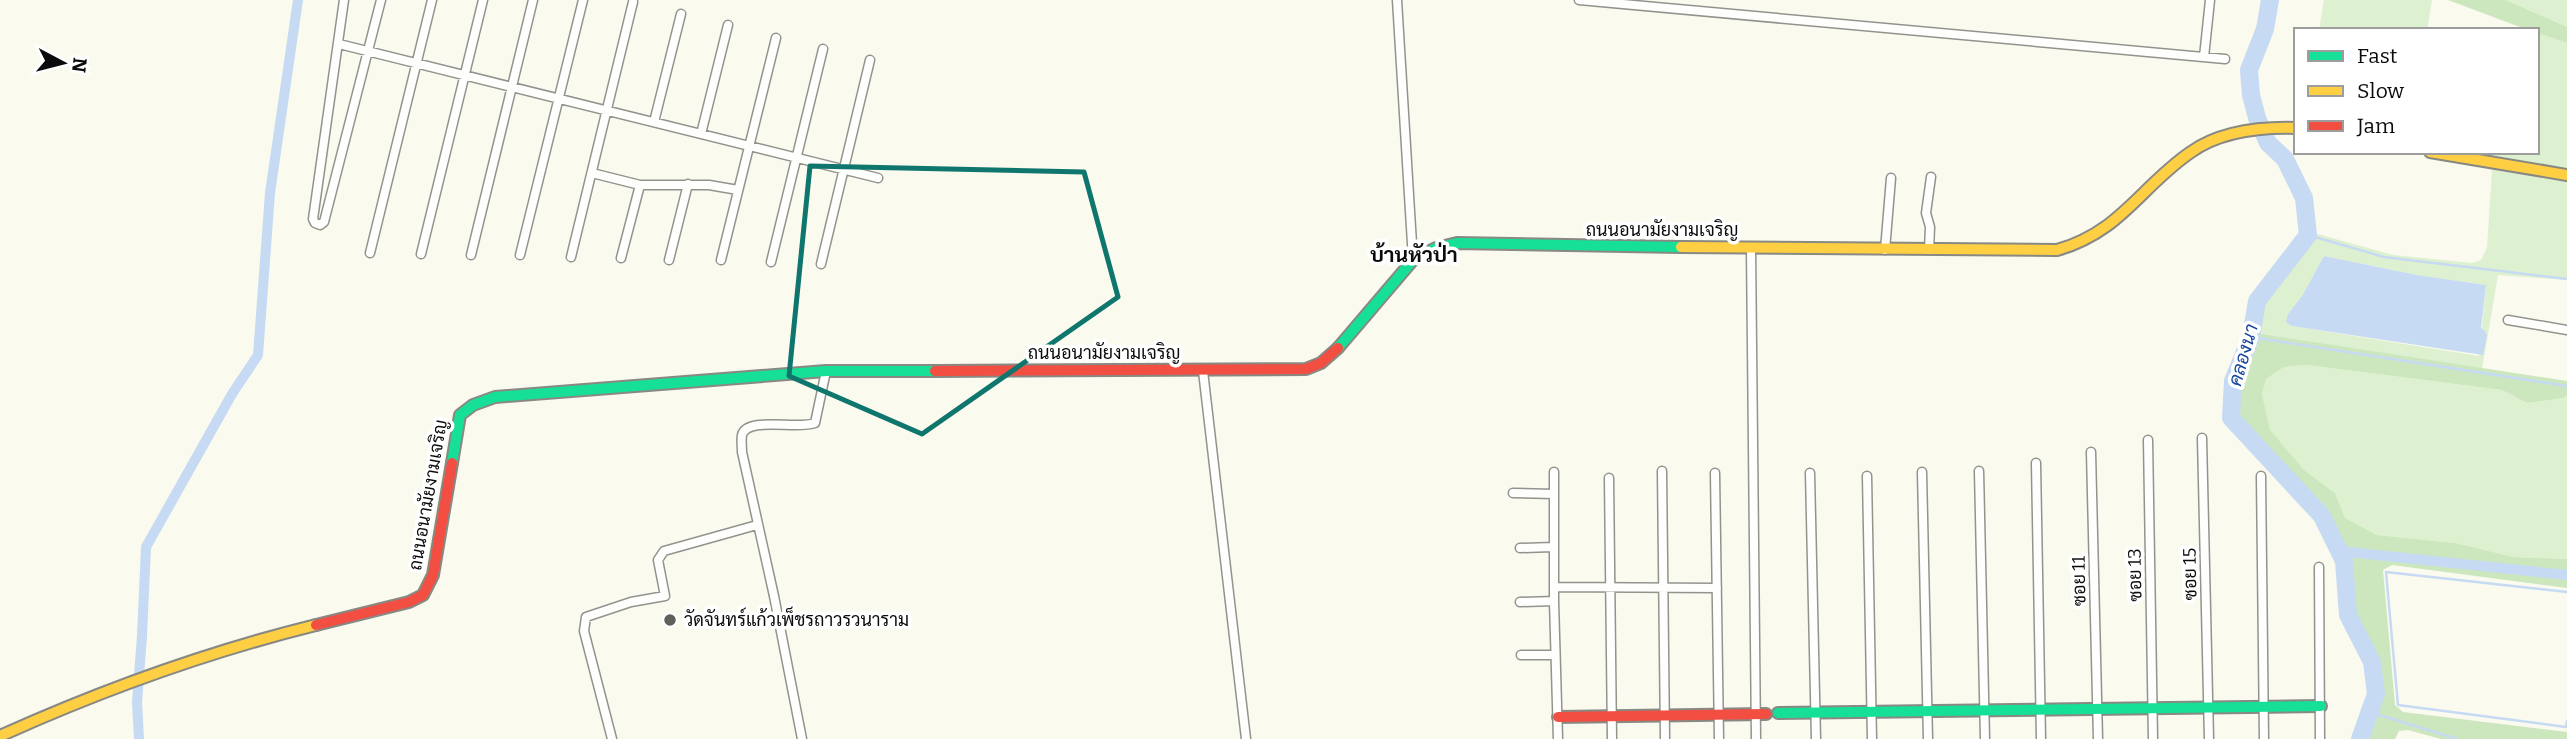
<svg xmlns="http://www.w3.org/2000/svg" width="2567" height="739" font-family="Bitter,Sarabun,serif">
  <rect width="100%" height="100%" fill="#fafaef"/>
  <path fill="#ddf0cf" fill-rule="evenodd" d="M 2324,0 L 2432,0 L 2427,30 L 2319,30 Z
    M 2506,0 L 2567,0 L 2567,27 Z
    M 2537,33 L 2567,43 L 2567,169 L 2473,152 L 2537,152 Z
    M 2492,170 L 2567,182 L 2567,280 L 2498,275 L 2482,369 L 2256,333 C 2256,301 2292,265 2311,240 L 2314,233 L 2393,255 L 2472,263 L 2481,260 L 2487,248 ZM 2324,256 L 2417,275 L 2486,285 L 2479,356 L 2292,326 L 2288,314 L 2302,296 Z
    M 2307,365 L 2502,390 L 2527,403 L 2564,398 L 2567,395 L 2567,559 L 2514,557 L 2455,543 L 2377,535 L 2345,518 L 2335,493 L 2304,470 L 2270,431 L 2262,394 L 2266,379 L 2284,367 Z"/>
  <path fill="#cce7be" d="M 2448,0 L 2506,0 L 2567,27 L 2567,43 L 2537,33 L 2537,30 L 2528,30 Z
    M 2256,333 L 2567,381 L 2567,395 L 2564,398 L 2527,403 L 2502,390 L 2307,365 L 2284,367 L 2266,379 L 2262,394 L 2270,430 L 2304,470 L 2335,493 L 2345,518 L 2377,535 L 2455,543 L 2514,557 L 2567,559 L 2567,588 L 2392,565 L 2383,570 L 2395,705 L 2403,712 L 2567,732 L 2567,739 L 2441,739 L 2408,730 L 2399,731 L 2395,739 L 2368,739 C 2380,712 2382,683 2373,654 C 2367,637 2354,623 2351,604 C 2348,590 2351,575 2347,561 C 2343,545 2335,530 2327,516 L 2236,417 L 2236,388 Z"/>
  <path fill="#c6daf3" d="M 2324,256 L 2417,275 L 2486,285 L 2481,328 L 2485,331 L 2487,336 L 2483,355 L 2292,326 L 2286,322 L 2288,314 L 2302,296 Z"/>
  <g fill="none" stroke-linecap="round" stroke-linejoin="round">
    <path stroke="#c6daf3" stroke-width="2.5" d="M 2308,235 L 2384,257 L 2567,279
      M 2251,337 L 2567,386
      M 2567,592 L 2386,572 L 2398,705 L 2566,727 L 2567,721
      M 2370,712 L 2457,739"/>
    <path stroke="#c6daf3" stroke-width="10" d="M 2339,551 L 2567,575
      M 139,739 L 137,702 L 142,636 L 146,547 L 232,394 L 258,355 L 270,193 L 298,0"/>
    <path stroke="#c6daf3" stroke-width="18" d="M 2270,0 L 2265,29 L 2249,70 L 2251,95 L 2257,118 L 2268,143 L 2285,159 L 2304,198 L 2308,235 L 2257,301 L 2251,337 L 2233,381 L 2231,418 L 2322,516 L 2344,561 L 2348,615 L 2372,662 L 2376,694 L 2360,739"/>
    <g stroke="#93938e" stroke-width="11">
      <path id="street" d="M 344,0 L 313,219 L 315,223 L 320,225 L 324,222 L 381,0
        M 1397,0 L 1413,260
        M 1579,0 L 2225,59
        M 339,44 L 878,178
        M 2204,57 L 2210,0
        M 654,122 L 681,14
        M 701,134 L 728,25
        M 592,173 L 640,185 L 709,185 L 738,190
        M 1751,248 L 1756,739
        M 1885,250 L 1891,178
        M 1929,250 L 1930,227 L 1926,213 L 1931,177
        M 370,253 L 432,0
        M 421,254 L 483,0
        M 471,255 L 533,0
        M 520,255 L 583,0
        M 571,257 L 633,2
        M 621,258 L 640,185
        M 669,260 L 688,184
        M 721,260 L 776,38
        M 771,262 L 823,49
        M 821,264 L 870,60
        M 2508,320 L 2567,330
        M 1203,371 L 1246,739
        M 2202,438 L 2209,739
        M 2148,440 L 2153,739
        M 2091,452 L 2098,739
        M 2036,463 L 2041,739
        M 1662,471 L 1665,739
        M 1979,471 L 1985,739
        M 1554,472 L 1554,601 L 1558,739
        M 1922,472 L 1928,739
        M 1715,473 L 1719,739
        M 1810,473 L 1816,739
        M 1867,476 L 1872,739
        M 2261,476 L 2264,739
        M 1609,478 L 1612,739
        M 1513,493 L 1554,494
        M 1520,548 L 1553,547
        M 2319,567 L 2320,739
        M 1554,587 L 1717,588
        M 1520,602 L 1554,601
        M 1521,655 L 1555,655
        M 612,739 L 584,631 L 586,617 L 631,602 L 665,596 L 658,560 L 664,551 L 757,525
        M 802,739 L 774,596 L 742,452 C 742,447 741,440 742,435 C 747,416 798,430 815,423 L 826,371"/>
    </g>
    <g stroke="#898984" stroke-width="14">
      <path id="fast" d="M 1338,348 L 1413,260 L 1436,248 L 1457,243 L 1681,247
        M 452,463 L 460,415 L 473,405 L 495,397 L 826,371 L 935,371
        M 1778,713 L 2321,706"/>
    </g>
    <g stroke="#898984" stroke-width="14">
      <path id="slow" d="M 2430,152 L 2567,175
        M 1681,247 L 2057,250 C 2121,232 2141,186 2191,152 C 2221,131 2261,127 2296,128
        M 0,736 C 102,690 207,652 316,625"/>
    </g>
    <g stroke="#898984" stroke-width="14">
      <path id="jam" d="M 935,371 L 1306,369 L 1321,363 L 1338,348
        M 316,625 L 409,602 L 423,595 L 433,575 L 452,463
        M 1558,717 L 1766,714"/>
    </g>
    <use href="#street" stroke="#fefefd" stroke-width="8"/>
    <use href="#fast" stroke="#16e098" stroke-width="10"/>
    <use href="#slow" stroke="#ffcf43" stroke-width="10"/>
    <use href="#jam" stroke="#f24e42" stroke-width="10"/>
  </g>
  <path fill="none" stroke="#0f766e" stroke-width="5" stroke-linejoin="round" d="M 810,166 L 1084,172 L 1118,297 L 922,434 L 789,376 Z"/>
  <circle fill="#5f5f5b" stroke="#fff" stroke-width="2.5" cx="670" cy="620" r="7"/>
  <g text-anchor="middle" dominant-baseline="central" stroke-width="7" stroke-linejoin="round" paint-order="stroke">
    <g font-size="18" fill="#0b0b0b" stroke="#fff">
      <text x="1662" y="230">ถนนอนามัยงามเจริญ</text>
      <text x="1104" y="353">ถนนอนามัยงามเจริญ</text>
      <text transform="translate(428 495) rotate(-80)">ถนนอนามัยงามเจริญ</text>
      <text transform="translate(2190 574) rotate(-91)">ซอย 15</text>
      <text transform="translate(2135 575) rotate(-91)">ซอย 13</text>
      <text transform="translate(2079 581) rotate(-91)">ซอย 11</text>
    </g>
    <g font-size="18" fill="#0b0b0b" stroke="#fff" text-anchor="start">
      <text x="684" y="620">วัดจันทร์แก้วเพ็ชรถาวรวนาราม</text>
    </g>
    <g font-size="19" font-style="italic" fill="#18479a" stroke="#fff">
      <text transform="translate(2243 355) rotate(-74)">คลองนา</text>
    </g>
    <g font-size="21" font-weight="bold" fill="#0b0b0b" stroke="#fff">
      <text x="1414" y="255">บ้านหัวป่า</text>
    </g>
  </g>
  <rect x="2294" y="28" width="245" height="126" fill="#ffffff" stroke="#9d9d9d" stroke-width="2"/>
  <rect x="2308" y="51" width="35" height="10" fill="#16e098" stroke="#9d9d9d" stroke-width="2"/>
  <text x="2357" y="63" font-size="21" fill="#0b0b0b">Fast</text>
  <rect x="2308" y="86" width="35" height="10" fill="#ffcf43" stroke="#9d9d9d" stroke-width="2"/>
  <text x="2357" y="98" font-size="21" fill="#0b0b0b">Slow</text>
  <rect x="2308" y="121" width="35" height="10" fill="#f24e42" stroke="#9d9d9d" stroke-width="2"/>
  <text x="2357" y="133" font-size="21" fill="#0b0b0b">Jam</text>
  <g transform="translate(63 63) rotate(97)" stroke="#ffffff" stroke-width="5" paint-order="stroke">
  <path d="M0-5L12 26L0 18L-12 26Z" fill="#0b0b0b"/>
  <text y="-10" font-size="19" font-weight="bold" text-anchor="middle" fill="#0b0b0b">N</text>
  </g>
</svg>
